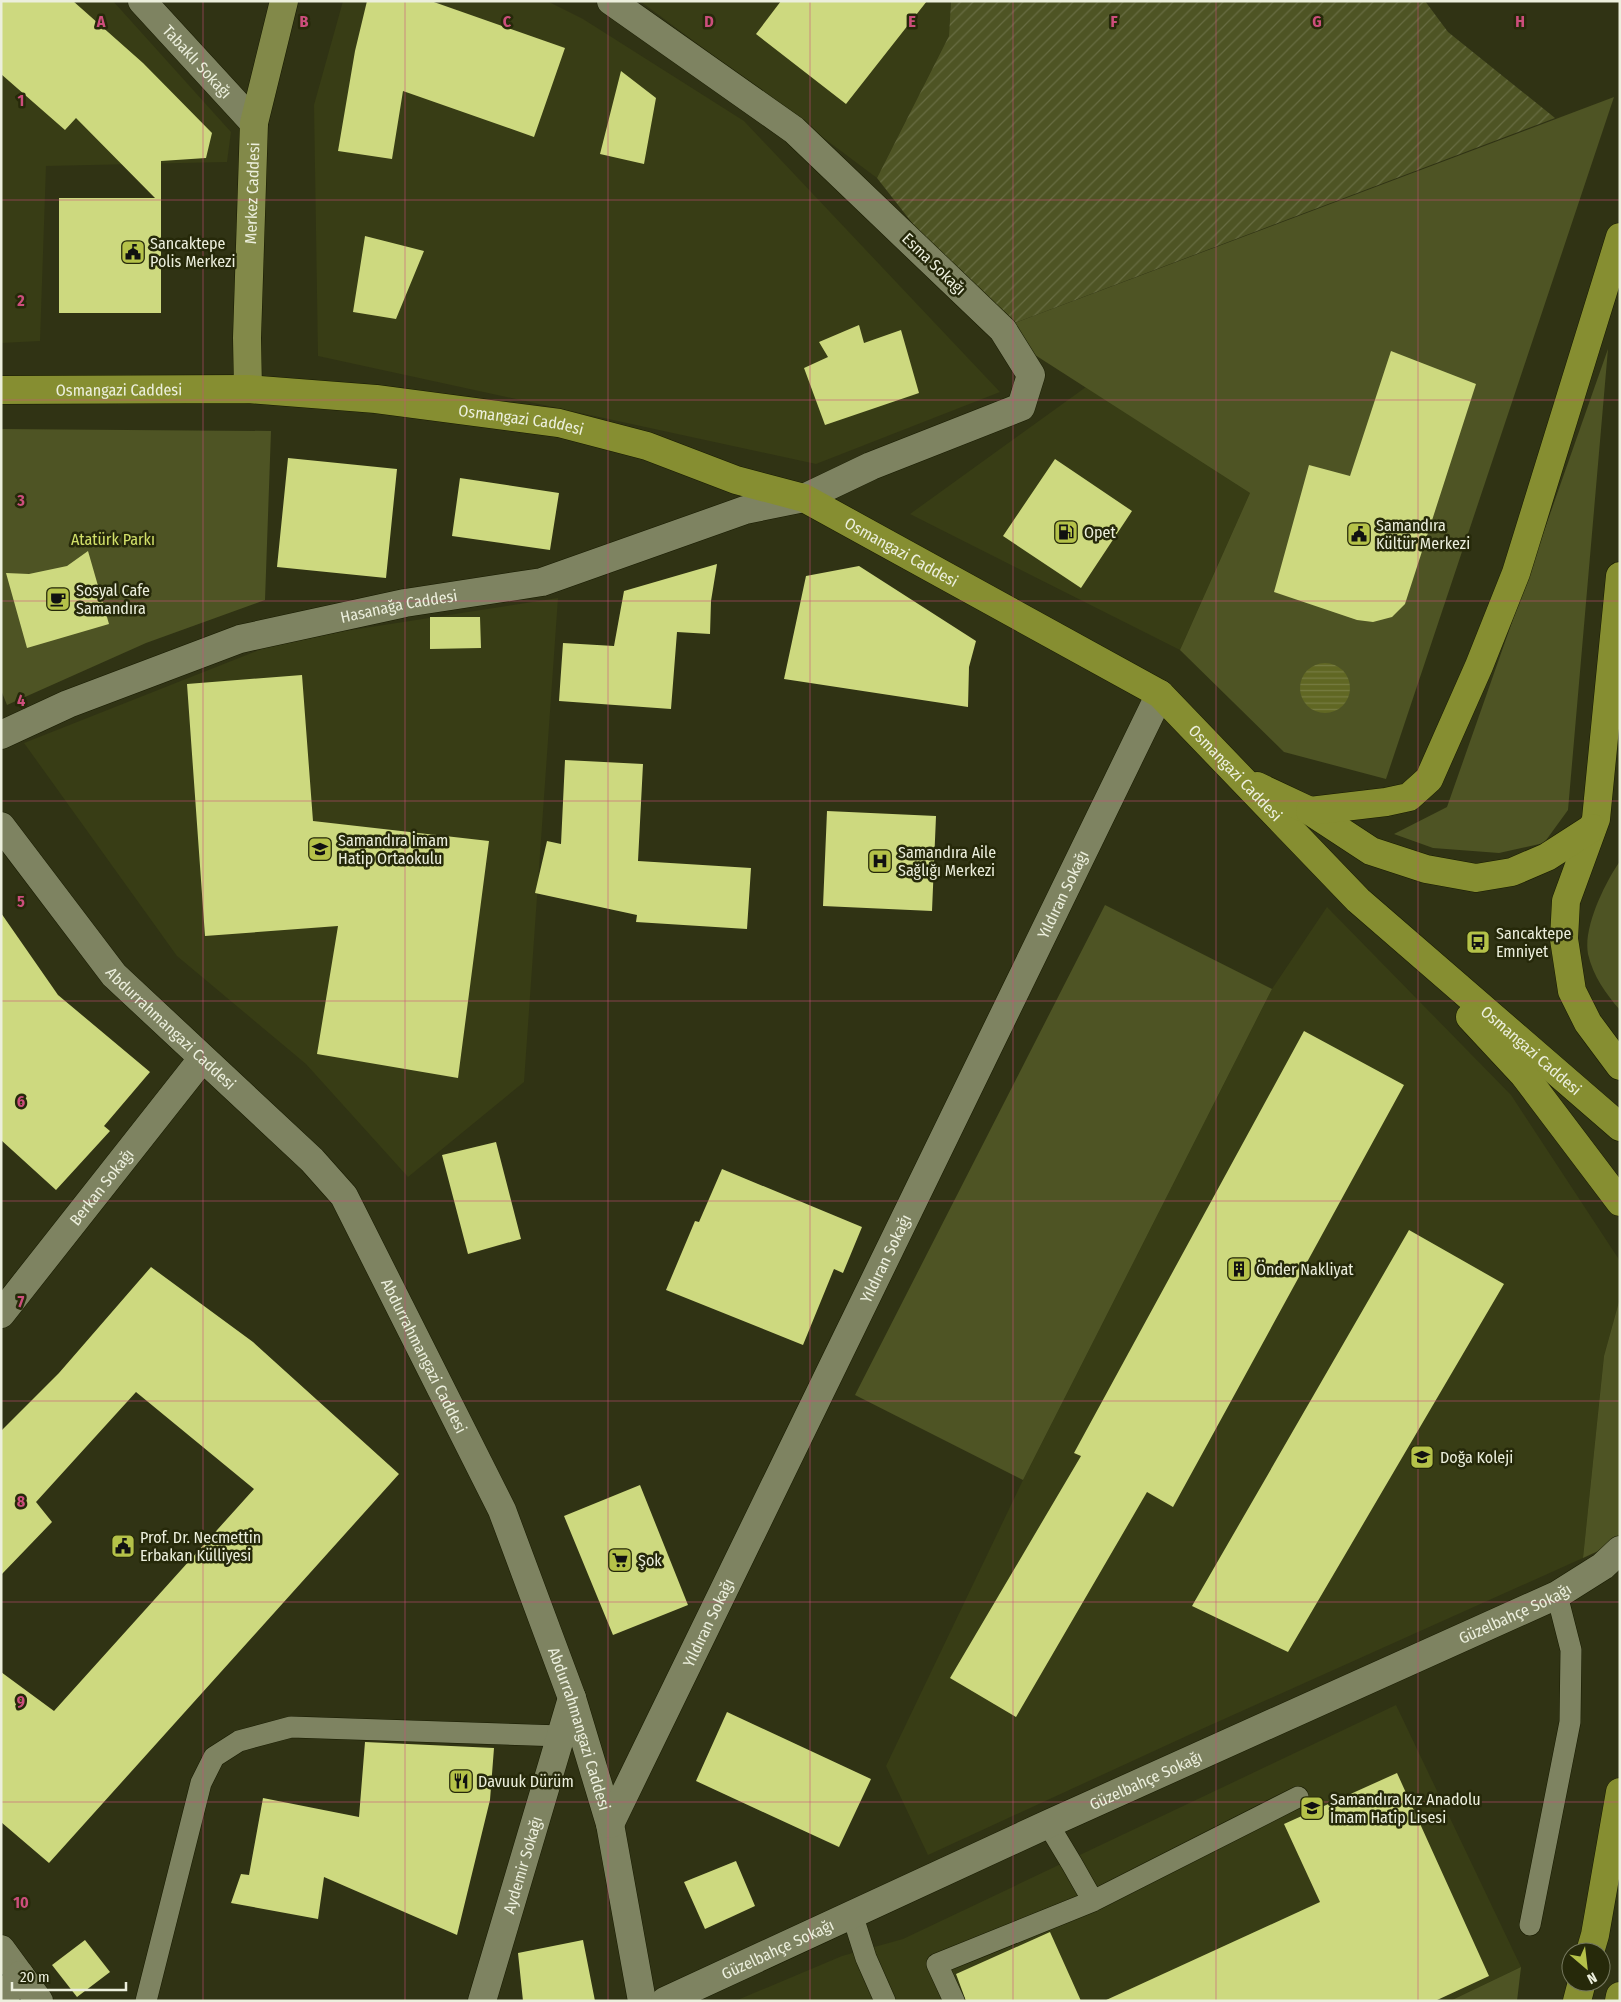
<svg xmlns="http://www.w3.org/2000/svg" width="1621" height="2002" font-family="'Fira Sans Condensed',sans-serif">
  <defs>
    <pattern id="garden-furrows" width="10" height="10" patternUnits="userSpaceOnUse" patternTransform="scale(1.25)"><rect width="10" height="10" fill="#4e5424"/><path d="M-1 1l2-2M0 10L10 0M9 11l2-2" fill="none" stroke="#686d43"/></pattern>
    <pattern id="water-rules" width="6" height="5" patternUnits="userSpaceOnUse" patternTransform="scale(1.25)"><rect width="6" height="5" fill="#606723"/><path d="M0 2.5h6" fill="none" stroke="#777d42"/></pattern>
  </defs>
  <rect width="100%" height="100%" fill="#303314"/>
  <path fill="#383d15" d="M 1,1 L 113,1 L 231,132 L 227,162 L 46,166 L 40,341 L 1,343 Z
    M 343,1 L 547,1 L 583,19 L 744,121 L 1000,392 L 816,464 L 318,356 L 314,105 Z
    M 640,1 L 951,1 L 949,36 L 877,178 Z
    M 1086,387 L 1250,493 L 1180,650 L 910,514 Z
    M 558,598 L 524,1082 L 408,1177 L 306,1064 L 177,956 L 24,743 L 264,648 L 345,631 Z
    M 1327,907 L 1511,1095 L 1620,1261 L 1620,1298 L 1604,1356 L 1583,1558 L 1204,1728 L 928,1855 L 886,1766 L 1023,1480 L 1272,989 Z
    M 1396,1705 L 1521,1967 L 1450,2001 L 735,2001 L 842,1956 L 903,1939 Z"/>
  <path fill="#4e5424" d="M 1614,97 L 1386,779 L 1284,752 L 1180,650 L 1250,493 L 996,330 Z
    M 1608,349 L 1568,810 L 1544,843 L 1499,853 L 1433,848 L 1394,834 L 1447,807 Z
    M 1,429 L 271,431 L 265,600 L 146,643 L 7,705 L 1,690 Z
    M 1620,861 L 1620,1010 C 1606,994 1593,976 1588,954 C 1583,927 1605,883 1620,861 Z
    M 1105,905 L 1272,989 L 1023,1480 L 855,1395 Z
    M 1620,1298 L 1620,1541 L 1583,1558 L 1604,1356 Z
    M 1521,1967 L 1517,2001 L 1450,2001 Z"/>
  <path fill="url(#garden-furrows)" d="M 951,1 L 1425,1 L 1448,32 L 1555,118 L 996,330 L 877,178 L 949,36 Z"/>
  <path fill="url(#water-rules)" d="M1300 688a25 25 0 1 1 50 0a25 25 0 1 1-50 0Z"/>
  <path fill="#cdd97f" d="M 1,1 L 73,1 L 143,63 L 212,133 L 206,158 L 161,161 L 161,313 L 59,313 L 59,198 L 155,198 L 76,118 L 65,130 L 1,74 Z
    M 367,1 L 431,1 L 565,48 L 534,137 L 403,91 L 392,159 L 338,151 L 355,51 Z
    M 781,1 L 927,1 L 846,104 L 756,34 Z
    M 621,71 L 656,98 L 644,164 L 600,154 Z
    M 365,236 L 424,251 L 396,319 L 353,312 Z
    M 859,325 L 864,343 L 901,330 L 919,393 L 825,425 L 804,368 L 828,357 L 819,342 Z
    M 1391,351 L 1476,384 L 1405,604 L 1392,617 L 1373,622 L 1357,620 L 1274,592 L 1309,465 L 1350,476 Z
    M 288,458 L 397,469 L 386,578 L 277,567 Z
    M 1055,459 L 1132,511 L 1081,588 L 1003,536 Z
    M 460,478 L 559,493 L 550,550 L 452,536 Z
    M 88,551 L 109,624 L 27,648 L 6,573 L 29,574 L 67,566 Z
    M 717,564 L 711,601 L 710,634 L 677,632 L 671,709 L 559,701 L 563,643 L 614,646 L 624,591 Z
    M 859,566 L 976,641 L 969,667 L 968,707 L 784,679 L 806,576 Z
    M 430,617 L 480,617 L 481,648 L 430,649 Z
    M 302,675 L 313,821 L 489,841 L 458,1078 L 317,1054 L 338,926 L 205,936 L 187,684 Z
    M 565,760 L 643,764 L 638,861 L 751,868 L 747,929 L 636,922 L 637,915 L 535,893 L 547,841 L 561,844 Z
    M 827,811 L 936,816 L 932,911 L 823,906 Z
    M 1,913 L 58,995 L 150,1072 L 104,1126 L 110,1131 L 56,1190 L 1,1140 Z
    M 1304,1031 L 1404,1085 L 1173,1507 L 1147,1492 L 1016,1717 L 950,1678 L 1081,1456 L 1074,1453 Z
    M 496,1142 L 521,1239 L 468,1254 L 442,1155 Z
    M 722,1169 L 862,1227 L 843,1273 L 834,1269 L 803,1345 L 666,1290 L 695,1221 L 699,1222 Z
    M 1409,1230 L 1504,1284 L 1288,1652 L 1192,1606 Z
    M 151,1267 L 253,1342 L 399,1474 L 49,1863 L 1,1822 L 1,1672 L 54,1711 L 254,1489 L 136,1392 L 36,1502 L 52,1522 L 1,1575 L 1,1431 L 59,1373 Z
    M 640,1485 L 688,1605 L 613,1635 L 564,1516 Z
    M 727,1712 L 871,1779 L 839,1847 L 696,1781 Z
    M 365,1742 L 494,1748 L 490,1800 L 457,1935 L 324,1877 L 318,1919 L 231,1903 L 241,1874 L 249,1875 L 263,1798 L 359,1817 Z
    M 1397,1773 L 1489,1976 L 1435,2001 L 1104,2001 L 1320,1902 L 1284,1824 Z
    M 736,1861 L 755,1906 L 705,1929 L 684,1882 Z
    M 1050,1932 L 1081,2001 L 966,2001 L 956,1974 Z
    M 85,1940 L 110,1972 L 77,1997 L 52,1965 Z
    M 583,1940 L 595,2001 L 523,2001 L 518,1953 Z"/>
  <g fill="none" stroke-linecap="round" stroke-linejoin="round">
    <g stroke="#181b00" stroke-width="22">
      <path id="lane" d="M 1048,1824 L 1072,1864 L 1093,1901
        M 852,1914 L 866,1958 L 885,2001
        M 1530,1925 L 1570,1722 L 1571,1650 L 1557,1595
        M 146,2001 L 201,1783 L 214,1757 L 239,1741 L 291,1727 L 561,1736
        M 954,2001 L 937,1964 L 1093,1901 L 1298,1797"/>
    </g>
    <g stroke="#181b00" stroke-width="29">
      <g id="street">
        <path id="s1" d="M 142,1 L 254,123"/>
        <path id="s2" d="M 1,735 L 68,704 L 240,639 L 405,603 L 542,582 L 745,510 L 804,498 L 871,466 L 1021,407 L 1031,375 L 1003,330 L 794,130 L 611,1"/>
        <path id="s3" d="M 1,826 L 114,975 L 312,1160 L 344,1196 L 502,1510 L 572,1698 L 610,1824 L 642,2001"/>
        <path id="s4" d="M 1,1314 L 202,1059"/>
        <path id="s5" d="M 610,1824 L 1160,694"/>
        <path d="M 1,1949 L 39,2001"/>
        <path d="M 1,2001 L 20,1975"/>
        <path id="s6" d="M 482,2001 L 572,1698"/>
        <path id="s7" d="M 665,2001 L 1048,1824 L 1557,1595 L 1603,1566 L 1620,1550"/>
      </g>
    </g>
    <g stroke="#181b00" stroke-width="29">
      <g id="secondary">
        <path id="s8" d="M 248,389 L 247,338 L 254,123 L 284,1"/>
      </g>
    </g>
    <g stroke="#181b00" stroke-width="29">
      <g id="primary">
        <path id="s9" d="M 1,390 L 248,389 L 376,399 L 559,423 L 647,446 L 736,480 L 804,498 L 1160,694 L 1358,900 L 1620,1127"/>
        <path d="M 1620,576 L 1596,819 L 1566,901 L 1564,939 L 1572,991 L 1588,1023 L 1620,1066"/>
        <path d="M 1257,786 L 1310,811 L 1371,851 L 1426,869 L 1476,878 L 1512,872 L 1547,857 L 1592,828"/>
        <path d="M 1310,811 L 1386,802 L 1409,797 L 1429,779 L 1479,666 L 1516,573 L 1620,237"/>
        <path d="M 1470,1017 L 1524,1075 L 1620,1202"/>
        <path d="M 1590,1952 L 1595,1935 L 1620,1792"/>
        <path d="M 1577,2001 L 1582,1982"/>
        <path d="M 1619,2001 L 1620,1996"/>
      </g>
    </g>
    <use href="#lane" stroke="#7e8361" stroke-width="21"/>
    <use href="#street" stroke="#7e8361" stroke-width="28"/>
    <use href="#secondary" stroke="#828949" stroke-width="28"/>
    <use href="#primary" stroke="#868e31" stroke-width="28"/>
  </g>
  <path fill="none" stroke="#cc4e7c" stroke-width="1" stroke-opacity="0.55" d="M 203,1 L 203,2001M 405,1 L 405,2001M 608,1 L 608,2001M 810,1 L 810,2001M 1013,1 L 1013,2001M 1216,1 L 1216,2001M 1418,1 L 1418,2001M 1,200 L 1620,200M 1,400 L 1620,400M 1,601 L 1620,601M 1,801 L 1620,801M 1,1001 L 1620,1001M 1,1201 L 1620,1201M 1,1401 L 1620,1401M 1,1602 L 1620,1602M 1,1802 L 1620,1802"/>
  <defs>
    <g id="civic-square" transform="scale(1.25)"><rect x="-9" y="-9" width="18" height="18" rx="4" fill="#b5c249" stroke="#26290a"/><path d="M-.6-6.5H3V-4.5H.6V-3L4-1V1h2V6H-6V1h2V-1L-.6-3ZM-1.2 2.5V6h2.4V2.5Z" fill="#111"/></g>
    <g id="fuel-square" transform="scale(1.25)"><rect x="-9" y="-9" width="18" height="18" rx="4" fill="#b5c249" stroke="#26290a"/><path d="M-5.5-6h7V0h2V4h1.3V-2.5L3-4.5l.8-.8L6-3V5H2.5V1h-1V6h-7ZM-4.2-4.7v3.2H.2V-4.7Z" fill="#111"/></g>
    <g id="cafe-square" transform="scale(1.25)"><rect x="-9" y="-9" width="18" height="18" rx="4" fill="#b5c249" stroke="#26290a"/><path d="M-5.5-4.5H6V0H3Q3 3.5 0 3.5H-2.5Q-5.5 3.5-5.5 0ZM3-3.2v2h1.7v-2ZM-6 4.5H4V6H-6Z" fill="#111"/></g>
    <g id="school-square" transform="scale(1.25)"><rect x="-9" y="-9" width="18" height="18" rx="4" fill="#b5c249" stroke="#26290a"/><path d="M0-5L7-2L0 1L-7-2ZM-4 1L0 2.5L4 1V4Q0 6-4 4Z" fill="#111"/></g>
    <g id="hospital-square" transform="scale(1.25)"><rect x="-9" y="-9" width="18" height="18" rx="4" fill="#b5c249" stroke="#26290a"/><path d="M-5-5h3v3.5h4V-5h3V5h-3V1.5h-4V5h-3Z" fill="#111"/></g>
    <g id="bus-square" transform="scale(1.25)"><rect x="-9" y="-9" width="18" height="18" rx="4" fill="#b5c249" stroke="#26290a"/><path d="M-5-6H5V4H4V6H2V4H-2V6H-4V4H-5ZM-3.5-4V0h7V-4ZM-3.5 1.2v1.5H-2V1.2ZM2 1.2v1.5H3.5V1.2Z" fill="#111"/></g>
    <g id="building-square" transform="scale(1.25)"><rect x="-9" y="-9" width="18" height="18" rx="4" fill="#b5c249" stroke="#26290a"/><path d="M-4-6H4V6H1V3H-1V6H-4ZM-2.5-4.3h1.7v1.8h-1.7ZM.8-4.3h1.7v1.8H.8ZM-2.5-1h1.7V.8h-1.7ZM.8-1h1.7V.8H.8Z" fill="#111"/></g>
    <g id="supermarket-square" transform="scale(1.25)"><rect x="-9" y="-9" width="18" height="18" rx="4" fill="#b5c249" stroke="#26290a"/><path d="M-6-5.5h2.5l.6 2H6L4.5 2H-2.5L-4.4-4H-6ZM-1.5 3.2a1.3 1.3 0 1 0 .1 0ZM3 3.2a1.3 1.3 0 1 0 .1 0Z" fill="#111"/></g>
    <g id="restaurant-square" transform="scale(1.25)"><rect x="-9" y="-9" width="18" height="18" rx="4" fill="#b5c249" stroke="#26290a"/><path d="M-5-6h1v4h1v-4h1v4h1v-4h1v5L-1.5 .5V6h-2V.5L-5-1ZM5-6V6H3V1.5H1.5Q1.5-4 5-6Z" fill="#111"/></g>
  </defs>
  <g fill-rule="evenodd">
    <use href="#civic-square" x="133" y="252"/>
    <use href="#fuel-square" x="1066" y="532"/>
    <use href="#civic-square" x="1359" y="534"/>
    <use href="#cafe-square" x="58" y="599"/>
    <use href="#school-square" x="320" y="849"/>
    <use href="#hospital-square" x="880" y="861"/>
    <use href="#bus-square" x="1478" y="942"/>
    <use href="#building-square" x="1239" y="1269"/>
    <use href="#school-square" x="1422" y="1457"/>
    <use href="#civic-square" x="123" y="1546"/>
    <use href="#supermarket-square" x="620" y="1560"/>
    <use href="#restaurant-square" x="461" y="1781"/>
    <use href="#school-square" x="1312" y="1808"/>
  </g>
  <g text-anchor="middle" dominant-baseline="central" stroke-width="5" stroke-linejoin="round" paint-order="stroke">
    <g font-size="16" fill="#ecefdd" stroke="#26290a">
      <text stroke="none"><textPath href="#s1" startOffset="82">Tabaklı Sokağı</textPath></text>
      <text stroke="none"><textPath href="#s8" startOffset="196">Merkez Caddesi</textPath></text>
      <text transform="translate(934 264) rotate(44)">Esma Sokağı</text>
      <text stroke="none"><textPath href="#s9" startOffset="118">Osmangazi Caddesi</textPath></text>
      <text stroke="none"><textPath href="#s9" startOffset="522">Osmangazi Caddesi</textPath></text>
      <text stroke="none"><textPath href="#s9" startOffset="928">Osmangazi Caddesi</textPath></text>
      <text stroke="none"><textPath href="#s2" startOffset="420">Hasanağa Caddesi</textPath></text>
      <text stroke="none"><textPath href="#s9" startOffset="1332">Osmangazi Caddesi</textPath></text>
      <text stroke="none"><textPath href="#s5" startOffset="1034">Yıldıran Sokağı</textPath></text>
      <text stroke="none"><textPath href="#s3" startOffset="265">Abdurrahmangazi Caddesi</textPath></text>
      <text stroke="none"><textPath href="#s9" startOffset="1738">Osmangazi Caddesi</textPath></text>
      <text stroke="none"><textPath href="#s4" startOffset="162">Berkan Sokağı</textPath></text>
      <text stroke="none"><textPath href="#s5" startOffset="629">Yıldıran Sokağı</textPath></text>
      <text stroke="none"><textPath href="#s3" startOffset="685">Abdurrahmangazi Caddesi</textPath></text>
      <text stroke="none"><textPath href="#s7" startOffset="934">Güzelbahçe Sokağı</textPath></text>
      <text stroke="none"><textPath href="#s5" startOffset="224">Yıldıran Sokağı</textPath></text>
      <text stroke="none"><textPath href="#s3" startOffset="1090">Abdurrahmangazi Caddesi</textPath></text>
      <text stroke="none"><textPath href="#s7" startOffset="529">Güzelbahçe Sokağı</textPath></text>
      <text stroke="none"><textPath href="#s6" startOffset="142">Aydemir Sokağı</textPath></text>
      <text stroke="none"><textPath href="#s7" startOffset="124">Güzelbahçe Sokağı</textPath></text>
    </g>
    <g font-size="16" fill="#ecefdd" stroke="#26290a" text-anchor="start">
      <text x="150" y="243">Sancaktepe<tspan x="150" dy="18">Polis Merkezi</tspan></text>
      <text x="1376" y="525">Samandıra<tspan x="1376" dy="18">Kültür Merkezi</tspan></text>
      <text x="1084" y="532">Opet</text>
      <text x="76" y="590">Sosyal Cafe<tspan x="76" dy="18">Samandıra</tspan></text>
      <text x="338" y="840">Samandıra İmam<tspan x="338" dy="18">Hatip Ortaokulu</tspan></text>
      <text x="898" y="852">Samandıra Aile<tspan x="898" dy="18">Sağlığı Merkezi</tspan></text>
      <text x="1496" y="933">Sancaktepe<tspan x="1496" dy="18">Emniyet</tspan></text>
      <text x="1256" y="1269">Önder Nakliyat</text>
      <text x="1440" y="1457">Doğa Koleji</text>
      <text x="140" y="1537">Prof. Dr. Necmettin<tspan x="140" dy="18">Erbakan Külliyesi</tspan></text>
      <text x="638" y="1560">Şok</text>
      <text x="478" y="1781">Davuuk Dürüm</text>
      <text x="1330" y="1799">Samandıra Kız Anadolu<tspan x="1330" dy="18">İmam Hatip Lisesi</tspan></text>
    </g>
    <g font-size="16" fill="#d2e069" stroke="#26290a">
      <text x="113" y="539">Atatürk Parkı</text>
    </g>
  </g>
  <g font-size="16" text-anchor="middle" font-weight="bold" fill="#cc4e7c" stroke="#26290a" stroke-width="5" stroke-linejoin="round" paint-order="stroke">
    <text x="101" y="27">A</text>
    <text x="304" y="27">B</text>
    <text x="507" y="27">C</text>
    <text x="709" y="27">D</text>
    <text x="912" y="27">E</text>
    <text x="1114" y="27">F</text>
    <text x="1317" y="27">G</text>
    <text x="1520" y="27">H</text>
    <text x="21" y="106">1</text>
    <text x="21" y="306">2</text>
    <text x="21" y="506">3</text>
    <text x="21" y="706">4</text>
    <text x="21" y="907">5</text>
    <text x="21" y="1107">6</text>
    <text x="21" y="1307">7</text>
    <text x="21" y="1507">8</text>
    <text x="21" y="1707">9</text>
    <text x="21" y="1908">10</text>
  </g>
  <rect width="1621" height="2002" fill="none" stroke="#ecefdd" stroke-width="5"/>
  <g transform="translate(1586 1967) rotate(152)"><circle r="24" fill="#26290a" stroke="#75785e"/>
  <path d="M0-4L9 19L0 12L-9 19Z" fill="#b5c249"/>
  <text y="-8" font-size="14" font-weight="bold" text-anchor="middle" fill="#ecefdd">N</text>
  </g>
  <path d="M12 1982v8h114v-8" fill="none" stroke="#ecefdd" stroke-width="2.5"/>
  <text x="20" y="1982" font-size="15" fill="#ecefdd" stroke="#26290a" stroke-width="4" paint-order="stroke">20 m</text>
</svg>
